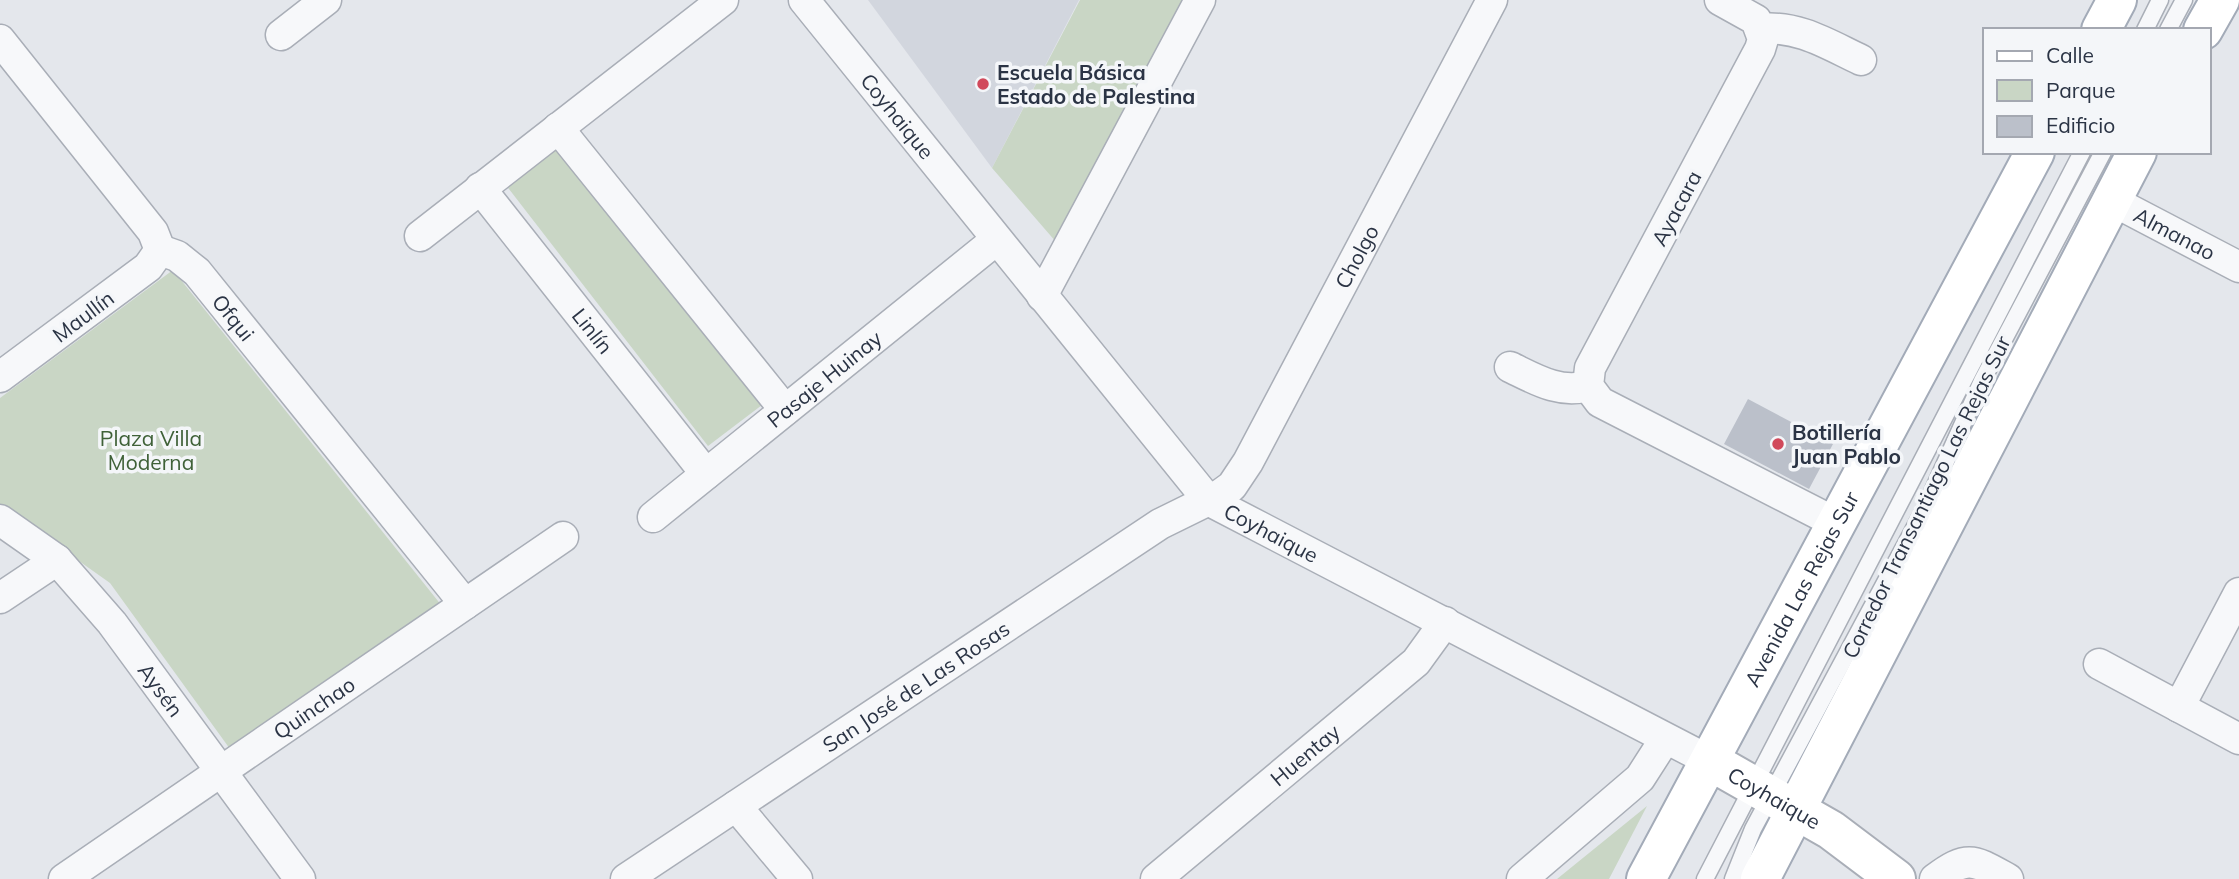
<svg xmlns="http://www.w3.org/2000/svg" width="2239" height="879" font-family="Mulish,sans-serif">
  <rect width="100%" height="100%" fill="#e4e7ec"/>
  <path fill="#d2d6de" d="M 868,0 L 1079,0 L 992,168 Z"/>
  <path fill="#c9d6c5" d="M 1080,0 L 1196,0 L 1063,250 L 992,168 Z
    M 559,143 L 762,405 L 708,446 L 505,184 Z
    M 173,270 L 442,606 L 230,749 L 110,583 L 0,505 L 0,398 Z
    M 1647,806 L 1609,879 L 1557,879 Z"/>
  <path fill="#bbc0ca" d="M 1748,399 L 1833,444 L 1809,489 L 1724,444 Z"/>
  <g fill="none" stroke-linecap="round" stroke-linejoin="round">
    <g stroke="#a9aeb7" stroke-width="19">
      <path id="lane" d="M 2145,30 L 2160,0
        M 2168,30 L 2184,0
        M 1705,879 L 2082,152
        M 1733,879 L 1753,829 L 1925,508 L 1982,381 L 2103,152"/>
    </g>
    <g stroke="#a9aeb7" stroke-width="33">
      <g id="street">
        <path id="s1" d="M 804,0 L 1208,500 L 1710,761"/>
        <path d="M 1720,0 L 1756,20 L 1763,39 L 1760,49 L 1590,368 L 1588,386 L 1600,402 L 1838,524"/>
        <path d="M 1761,29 C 1798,25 1829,45 1861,60"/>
        <path d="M 281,35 L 326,0"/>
        <path d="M 0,40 L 153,232 L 160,250 L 148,267 L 0,377"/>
        <path d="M 558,128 L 785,410"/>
        <path id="s2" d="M 480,188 L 706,474"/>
        <path id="s3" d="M 2111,200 L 2239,267"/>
        <path d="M 420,236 L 723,0"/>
        <path id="s4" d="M 160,250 L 177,256 L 197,272 L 465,604"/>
        <path d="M 1042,296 L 1200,0"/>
        <path d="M 1510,367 C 1535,379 1559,394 1588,386"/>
        <path id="s5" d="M 653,517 L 996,240"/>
        <path id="s6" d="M 0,520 L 57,560 L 112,623 L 300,879"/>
        <path d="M 0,598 L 57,560"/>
        <path d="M 2099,664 L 2239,739"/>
        <path d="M 2179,707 L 2239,593"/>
        <path d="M 736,806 L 797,879"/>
        <path id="s7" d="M 64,879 L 563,537"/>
        <path id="s8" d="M 626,879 L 1160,524 L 1221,494 L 1232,486 L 1248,462 L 1492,0"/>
        <path id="s9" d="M 1156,879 L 1416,662 L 1445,622"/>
        <path d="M 1522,879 L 1640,778 L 1665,739"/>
        <path d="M 1935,879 C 1968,854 1974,860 2008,879"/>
      </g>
    </g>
    <g stroke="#a9aeb7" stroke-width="42">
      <g id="secondary">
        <path id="s10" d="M 1710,761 L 1831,830 L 1896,879"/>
      </g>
    </g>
    <g stroke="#a3abb8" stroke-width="42">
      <g id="primary">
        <path d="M 2101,30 L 2117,0"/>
        <path d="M 2203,30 L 2220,0"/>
        <path id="s11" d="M 1646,879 L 2035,152"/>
        <path d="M 1760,879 L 2137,152"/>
      </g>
    </g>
    <use href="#lane" stroke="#f7f8fa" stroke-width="16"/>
    <use href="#street" stroke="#f7f8fa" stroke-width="30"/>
    <use href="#secondary" stroke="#fff" stroke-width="38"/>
    <use href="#primary" stroke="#fff" stroke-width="38"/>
  </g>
  <g fill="#d1495b" stroke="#f4f6f9" stroke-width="2.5">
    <circle cx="983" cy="84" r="7"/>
    <circle cx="1778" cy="444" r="7"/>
  </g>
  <g text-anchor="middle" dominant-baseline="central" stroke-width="7" stroke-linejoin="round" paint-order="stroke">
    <g font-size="21" font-weight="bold" fill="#2b3445" stroke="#f4f6f9" text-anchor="start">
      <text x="997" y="72">Escuela Básica<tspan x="997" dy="24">Estado de Palestina</tspan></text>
      <text x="1792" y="432">Botillería<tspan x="1792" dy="24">Juan Pablo</tspan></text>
    </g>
    <g font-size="21" fill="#2b3445" stroke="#f4f6f9">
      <text stroke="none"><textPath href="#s1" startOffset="149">Coyhaique</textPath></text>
      <text transform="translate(1676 208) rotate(-62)">Ayacara</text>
      <text stroke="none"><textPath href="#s3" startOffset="72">Almanao</textPath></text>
      <text stroke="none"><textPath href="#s8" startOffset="984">Cholgo</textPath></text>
      <text transform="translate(83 316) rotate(-37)">Maullín</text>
      <text stroke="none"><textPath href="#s4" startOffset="102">Ofqui</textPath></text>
      <text stroke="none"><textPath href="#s2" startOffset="182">Linlín</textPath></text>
      <text stroke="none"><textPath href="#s5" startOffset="220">Pasaje Huinay</textPath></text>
      <text transform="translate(1926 497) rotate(-64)">Corredor Transantiago Las Rejas Sur</text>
      <text stroke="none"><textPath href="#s1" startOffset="714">Coyhaique</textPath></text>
      <text stroke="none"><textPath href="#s11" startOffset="329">Avenida Las Rejas Sur</textPath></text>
      <text stroke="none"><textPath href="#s8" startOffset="348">San José de Las Rosas</textPath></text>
      <text stroke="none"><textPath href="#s6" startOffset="236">Aysén</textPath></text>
      <text stroke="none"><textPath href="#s7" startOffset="303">Quinchao</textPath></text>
      <text stroke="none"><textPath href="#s9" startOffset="194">Huentay</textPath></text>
      <text stroke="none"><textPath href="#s10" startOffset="74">Coyhaique</textPath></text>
    </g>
    <g font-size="21" fill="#3f6138" stroke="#f4f6f9">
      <text x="151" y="438">Plaza Villa<tspan x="151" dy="24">Moderna</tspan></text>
    </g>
  </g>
  <rect x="1983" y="28" width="228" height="126" fill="#f4f6f9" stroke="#a4a8b1" stroke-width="2"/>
  <rect x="1997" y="51" width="35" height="10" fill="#ffffff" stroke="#a4a8b1" stroke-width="2"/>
  <text x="2046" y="63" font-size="21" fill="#2b3445">Calle</text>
  <rect x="1997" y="80" width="35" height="21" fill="#c9d6c5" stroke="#a4a8b1" stroke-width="2"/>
  <text x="2046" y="98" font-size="21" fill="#2b3445">Parque</text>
  <rect x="1997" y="116" width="35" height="21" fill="#bbc0ca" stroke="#a4a8b1" stroke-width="2"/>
  <text x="2046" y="133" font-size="21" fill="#2b3445">Edificio</text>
</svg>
